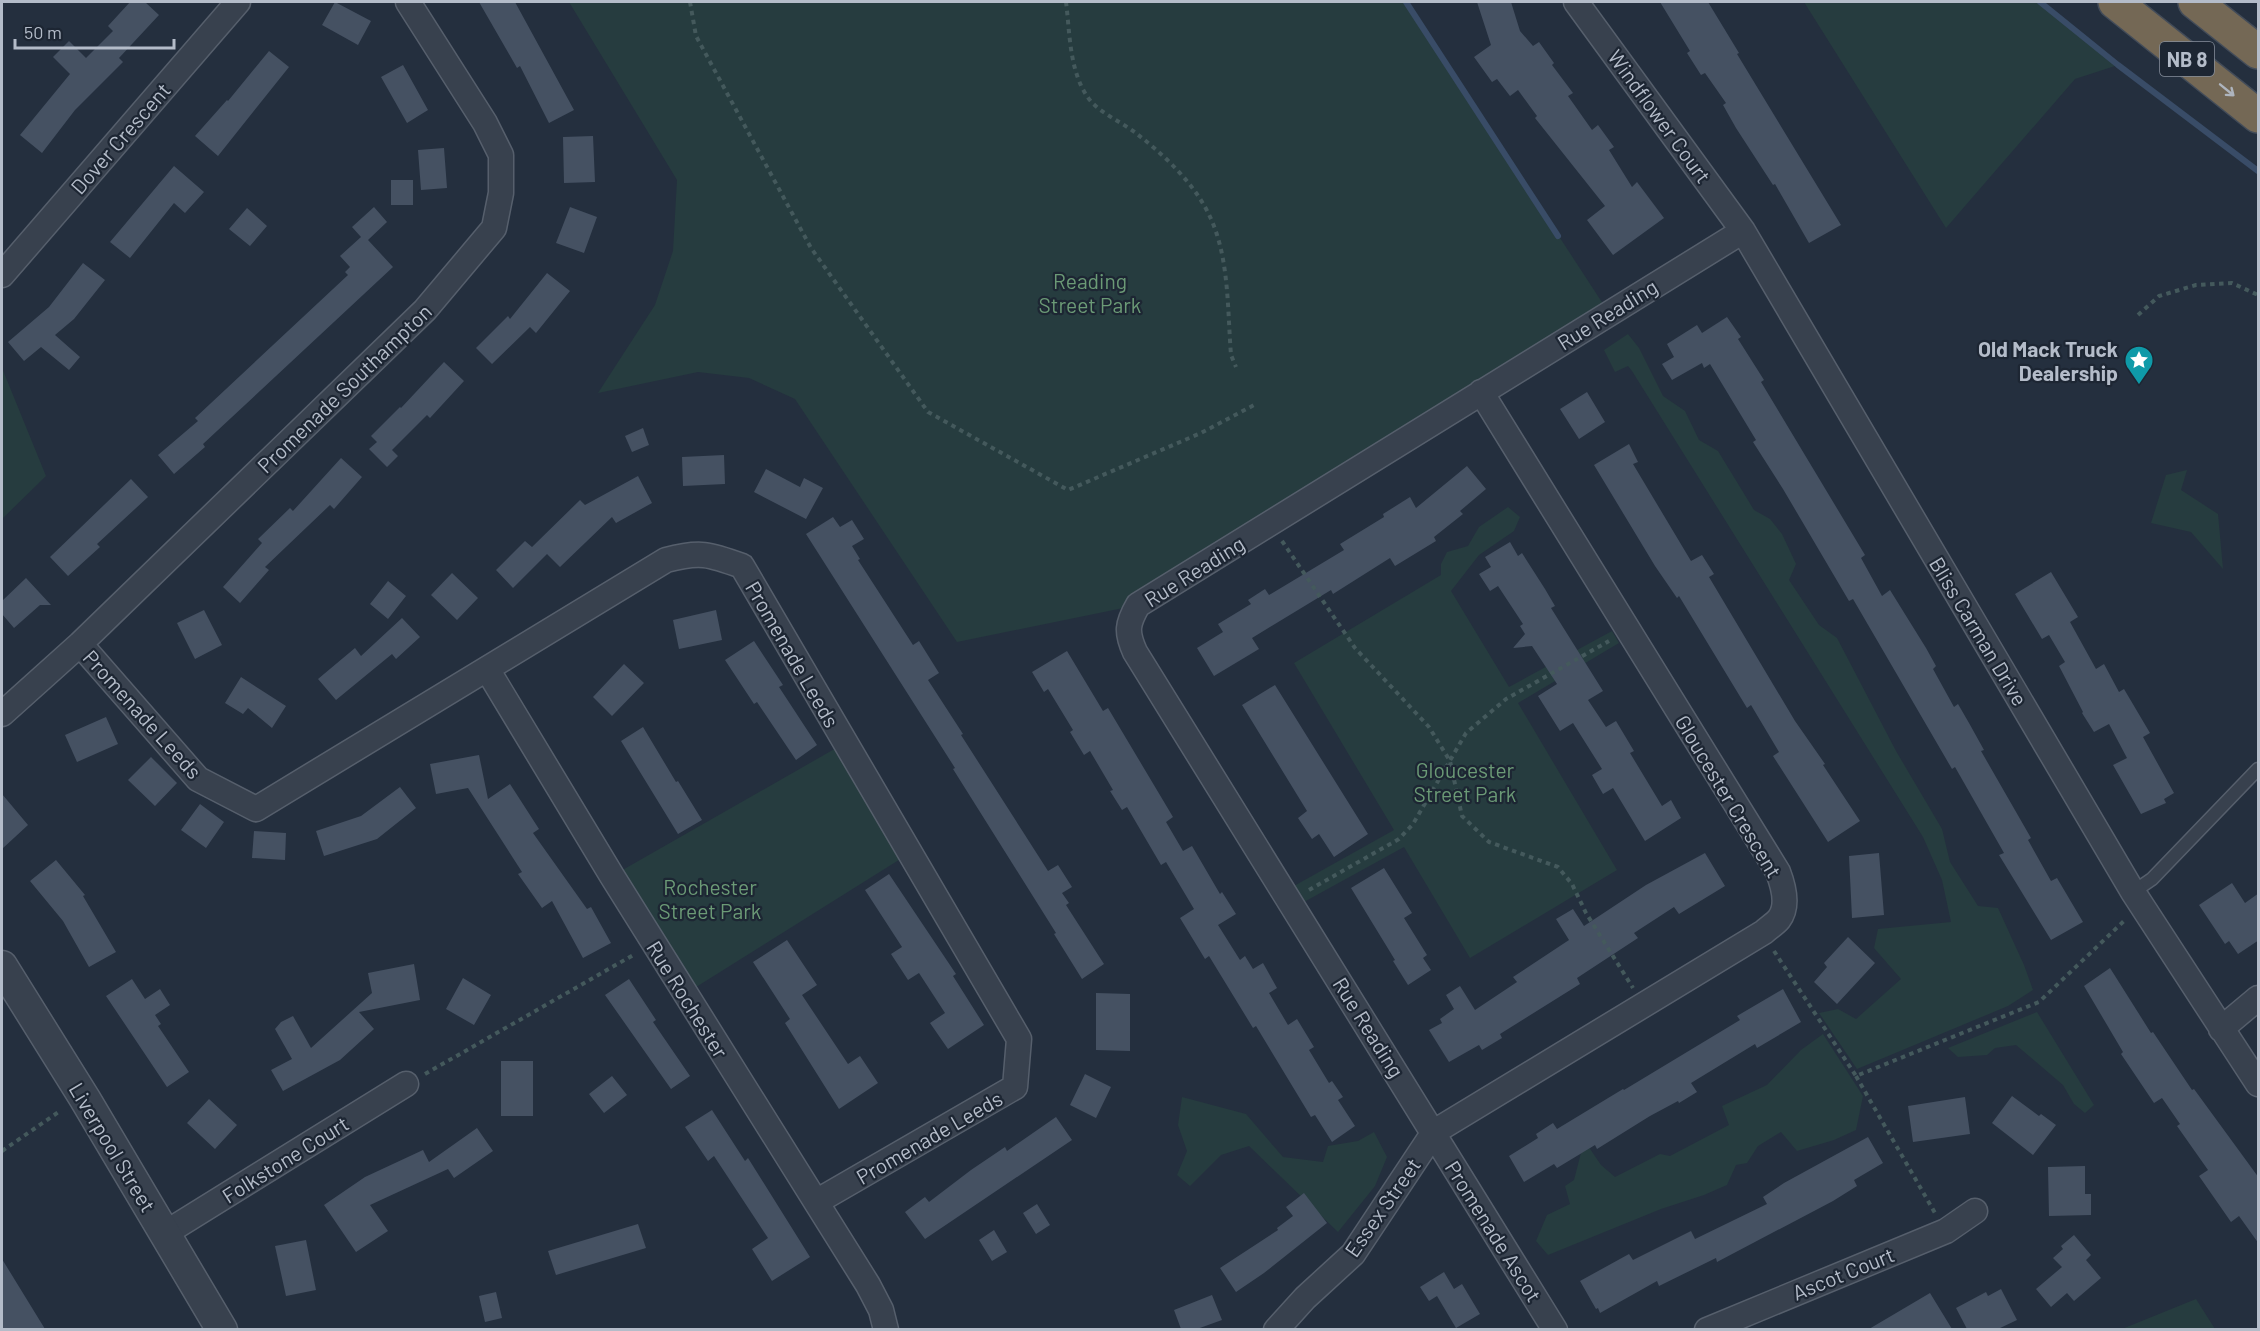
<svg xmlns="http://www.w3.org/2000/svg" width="2260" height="1331" font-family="Barlow,sans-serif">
  <rect width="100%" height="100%" fill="#242f3e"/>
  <path fill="#263c3f" d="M 569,2 L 1406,2 L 1609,313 L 1138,605 L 957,642 L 795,399 L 749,378 L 698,372 L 598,393 L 655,305 L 673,251 L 677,180 Z
    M 1804,2 L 2040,2 L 2118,65 L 2075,79 L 1946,228 Z
    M 1628,334 L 1639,348 L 1663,396 L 1685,411 L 1699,440 L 1718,451 L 1754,510 L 1770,519 L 1782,534 L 1796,564 L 1789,580 L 1819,625 L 1837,638 L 1896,751 L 1942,829 L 1950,862 L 1978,906 L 1998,908 L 2024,965 L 2033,990 L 2008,1006 L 1857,1069 L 1819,1013 L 1838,1009 L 1856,1019 L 1901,979 L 1874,948 L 1878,929 L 1951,922 L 1942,880 L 1923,837 L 1632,371 L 1628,366 L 1615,372 L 1604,350 Z
    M 2,368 L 46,476 L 2,519 Z
    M 2187,470 L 2181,490 L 2218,514 L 2223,569 L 2191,532 L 2151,523 L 2166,475 Z
    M 1508,507 L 1520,517 L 1514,531 L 1479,555 L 1451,591 L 1509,687 L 1612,631 L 1619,643 L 1518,703 L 1617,870 L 1470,958 L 1404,847 L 1304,902 L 1294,886 L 1394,830 L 1294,663 L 1441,575 L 1441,564 L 1447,552 L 1468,546 L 1479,527 Z
    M 845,743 L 910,853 L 685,994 L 612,876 Z
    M 2037,1012 L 2094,1105 L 2085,1113 L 2074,1104 L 2063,1085 L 2016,1045 L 1995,1048 L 1987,1055 L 1958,1057 L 1948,1048 Z
    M 1823,1034 L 1863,1096 L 1856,1130 L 1834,1140 L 1797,1151 L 1781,1132 L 1758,1146 L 1747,1163 L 1736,1165 L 1727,1185 L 1704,1195 L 1661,1209 L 1548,1255 L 1536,1241 L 1547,1215 L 1570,1204 L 1565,1186 L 1574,1180 L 1582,1149 L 1586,1143 L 1601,1165 L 1615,1177 L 1660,1154 L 1670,1156 L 1729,1125 L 1722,1106 L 1767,1085 L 1801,1050 Z
    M 1182,1097 L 1246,1114 L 1283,1157 L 1323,1162 L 1328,1146 L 1358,1141 L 1374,1132 L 1387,1157 L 1375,1186 L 1338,1232 L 1249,1146 L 1221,1155 L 1190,1186 L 1177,1175 L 1187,1151 L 1178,1125 Z
    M 2196,1299 L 2215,1329 L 2122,1329 Z"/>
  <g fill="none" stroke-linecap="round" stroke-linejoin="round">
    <path stroke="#394c67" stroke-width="6" d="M 1406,2 L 1558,236
      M 2040,2 L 2118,65 L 2258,171"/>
  </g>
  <path fill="#455162" d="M 130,2 L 145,2 L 159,15 L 119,58 L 123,62 L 75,110 L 42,153 L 20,135 L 70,74 L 53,57 L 69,41 L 86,58 L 113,31 L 108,26 Z
    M 335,2 L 371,21 L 358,45 L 322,25 Z
    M 479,2 L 515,2 L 574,110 L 549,123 L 520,66 L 517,68 Z
    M 1477,2 L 1511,2 L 1520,31 L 1533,46 L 1539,42 L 1554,63 L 1552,65 L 1573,93 L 1568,96 L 1592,130 L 1598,125 L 1614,147 L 1609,150 L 1632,187 L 1637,182 L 1664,218 L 1613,255 L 1587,220 L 1605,206 L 1535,118 L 1537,116 L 1518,90 L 1510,96 L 1497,79 L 1492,82 L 1474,57 L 1491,45 Z
    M 1660,2 L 1708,2 L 1739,53 L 1737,54 L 1841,225 L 1809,243 L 1775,184 L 1773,185 L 1736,128 L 1723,105 L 1726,103 L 1705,73 L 1701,75 L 1687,53 L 1690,51 Z
    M 269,51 L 289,67 L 218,156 L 195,136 L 227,100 L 228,101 Z
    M 403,65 L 428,110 L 407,123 L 381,77 Z
    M 593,136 L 595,182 L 564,183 L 563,137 Z
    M 444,148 L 447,188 L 421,190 L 418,150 Z
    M 174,166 L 204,192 L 185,213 L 174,203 L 130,258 L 110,242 Z
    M 391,180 L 413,180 L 413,205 L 391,205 Z
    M 374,207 L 387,222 L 368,240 L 393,267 L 203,444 L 205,447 L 174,474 L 158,455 L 198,421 L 195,418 L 348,275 L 345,272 L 350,267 L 340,256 L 361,237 L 352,227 Z
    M 570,207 L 597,217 L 584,253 L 556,243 Z
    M 247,208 L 267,226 L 250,246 L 229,229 Z
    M 83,263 L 105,280 L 74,319 L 55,335 L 80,357 L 69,370 L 41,347 L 24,361 L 8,342 L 49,307 Z
    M 547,273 L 570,291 L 536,333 L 530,327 L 492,364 L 476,348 L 508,316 L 510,319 Z
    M 1727,317 L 1741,337 L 1738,339 L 1764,380 L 1761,382 L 1865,555 L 1861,558 L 1882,596 L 1890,590 L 1926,648 L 1936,666 L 1933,669 L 1954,707 L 1958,704 L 1969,723 L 1984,750 L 1981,751 L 2031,838 L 2028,840 L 2051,881 L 2057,878 L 2083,922 L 2051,940 L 1999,855 L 2004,853 L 1955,767 L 1952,769 L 1853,599 L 1849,601 L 1783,489 L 1753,442 L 1756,440 L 1710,364 L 1704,368 L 1702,363 L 1672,380 L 1662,364 L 1674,357 L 1667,344 L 1697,325 L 1702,333 Z
    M 444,362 L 464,381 L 430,418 L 427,415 L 392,450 L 398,456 L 387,467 L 369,449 L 377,442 L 371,436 L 400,407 L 401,408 Z
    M 1587,392 L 1605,422 L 1579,439 L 1560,409 Z
    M 643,428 L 649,445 L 632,452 L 625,436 Z
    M 1629,444 L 1638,462 L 1633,464 L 1691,561 L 1702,555 L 1714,574 L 1709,577 L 1795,721 L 1825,764 L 1823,765 L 1860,821 L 1828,842 L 1773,756 L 1779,752 L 1751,705 L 1747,708 L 1679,596 L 1677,598 L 1655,566 L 1594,465 Z
    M 724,455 L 725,484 L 683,486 L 682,457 Z
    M 341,458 L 362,477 L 334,509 L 330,505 L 265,567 L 269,570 L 240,603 L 223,587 L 262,543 L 258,539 L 290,508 L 293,511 Z
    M 1467,466 L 1486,489 L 1460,511 L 1463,514 L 1434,537 L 1436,541 L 1395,566 L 1390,558 L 1333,594 L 1331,590 L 1252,638 L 1259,649 L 1214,676 L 1197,648 L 1223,632 L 1218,624 L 1251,604 L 1248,600 L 1265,589 L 1269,595 L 1344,550 L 1340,544 L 1384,517 L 1383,514 L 1410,497 L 1416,508 Z
    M 766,469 L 800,487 L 804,478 L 823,488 L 806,519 L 754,492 Z
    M 638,476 L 652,503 L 616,523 L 612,517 L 560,567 L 547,554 L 513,588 L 496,570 L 525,541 L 532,547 L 580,500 L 585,505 Z
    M 131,479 L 148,497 L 97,544 L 100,547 L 68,576 L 50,557 Z
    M 833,517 L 840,527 L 852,520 L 864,539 L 852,546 L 860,559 L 858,560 L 913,645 L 919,641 L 939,673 L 928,680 L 963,734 L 961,735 L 1048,871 L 1058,865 L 1072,887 L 1062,893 L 1069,903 L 1066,905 L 1104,964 L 1082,979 L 1054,934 L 1056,933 L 953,769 L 955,768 L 806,534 Z
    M 1510,542 L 1518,556 L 1522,553 L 1545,589 L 1555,606 L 1551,608 L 1603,691 L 1588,700 L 1606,727 L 1616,721 L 1634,751 L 1630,753 L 1662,806 L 1671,800 L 1681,818 L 1645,841 L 1613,788 L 1603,794 L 1592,775 L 1602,769 L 1573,723 L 1560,731 L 1538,696 L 1557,684 L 1532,646 L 1513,648 L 1525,634 L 1520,626 L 1523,624 L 1498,586 L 1490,591 L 1479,574 L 1491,567 L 1485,557 Z
    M 2051,572 L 2078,617 L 2070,622 L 2096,669 L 2104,664 L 2119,692 L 2124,689 L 2150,733 L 2143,737 L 2174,793 L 2164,799 L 2166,803 L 2141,814 L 2113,765 L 2127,758 L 2109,724 L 2094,732 L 2082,713 L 2083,712 L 2059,666 L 2065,662 L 2049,635 L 2042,639 L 2015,594 Z
    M 452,573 L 478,598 L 457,620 L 431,595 Z
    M 26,578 L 51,605 L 40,605 L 14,628 L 2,614 L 2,601 Z
    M 388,581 L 406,596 L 388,619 L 370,604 Z
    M 204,610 L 222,645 L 195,659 L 177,623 Z
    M 716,610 L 722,640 L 679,649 L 673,620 Z
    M 402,618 L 420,637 L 396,659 L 392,654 L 336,700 L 318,679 L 355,648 L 361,656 Z
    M 754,641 L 783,685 L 779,687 L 817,745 L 796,760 L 757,702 L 754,704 L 725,660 Z
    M 1067,651 L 1103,711 L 1108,708 L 1173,817 L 1166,822 L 1183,851 L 1192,846 L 1220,894 L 1222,892 L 1236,914 L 1218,925 L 1240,960 L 1245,956 L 1253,969 L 1263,963 L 1277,988 L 1269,993 L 1288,1025 L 1297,1019 L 1314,1047 L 1309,1050 L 1329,1083 L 1332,1081 L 1343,1097 L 1338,1100 L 1355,1126 L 1332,1142 L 1315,1115 L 1311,1117 L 1256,1026 L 1253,1028 L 1209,956 L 1205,959 L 1180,918 L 1194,909 L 1166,862 L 1161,865 L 1127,807 L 1122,810 L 1110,791 L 1113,790 L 1090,751 L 1084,755 L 1070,732 L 1073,730 L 1048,689 L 1044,692 L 1032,672 Z
    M 624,664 L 644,683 L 612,716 L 593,697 Z
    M 241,677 L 286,706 L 272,728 L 248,708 L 243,714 L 225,703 Z
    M 1275,685 L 1368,834 L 1334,857 L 1319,834 L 1312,839 L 1298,818 L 1307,811 L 1242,705 Z
    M 106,717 L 118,744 L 77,762 L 65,735 Z
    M 643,727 L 676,782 L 678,781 L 702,820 L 678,834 L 621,741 Z
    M 479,755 L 488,799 L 510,784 L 539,829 L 533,833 L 587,909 L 591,907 L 611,943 L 583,958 L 552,901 L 542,908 L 518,874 L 522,872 L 468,788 L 436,794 L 430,764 Z
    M 151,757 L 177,783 L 155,806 L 128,780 Z
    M 400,787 L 416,808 L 377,839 L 324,856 L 316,831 L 361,816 Z
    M 2,794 L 28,825 L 2,849 Z
    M 200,804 L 224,822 L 206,848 L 181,830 Z
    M 254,831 L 286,833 L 285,860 L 252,858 Z
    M 1705,853 L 1725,886 L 1679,914 L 1674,907 L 1634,933 L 1638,938 L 1577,978 L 1580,984 L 1500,1034 L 1502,1038 L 1482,1050 L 1479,1045 L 1449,1062 L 1429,1030 L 1442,1023 L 1440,1019 L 1454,1009 L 1446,995 L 1460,986 L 1475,1010 L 1517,982 L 1513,977 L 1569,940 L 1556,919 L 1573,909 L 1584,926 L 1646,885 Z
    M 1879,853 L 1884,915 L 1852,918 L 1849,856 Z
    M 56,860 L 85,895 L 83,896 L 116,952 L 89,967 L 63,921 L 30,881 Z
    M 1384,868 L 1412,913 L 1404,918 L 1427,955 L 1423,958 L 1431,970 L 1408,985 L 1393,961 L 1395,960 L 1351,888 Z
    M 889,874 L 956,974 L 953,976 L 984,1025 L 948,1049 L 930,1023 L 945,1013 L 919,973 L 908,980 L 891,954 L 902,947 L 865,890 Z
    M 2232,883 L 2245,903 L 2259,893 L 2259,940 L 2238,954 L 2229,941 L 2225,944 L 2199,905 Z
    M 1848,937 L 1875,963 L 1837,1004 L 1814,982 L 1827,967 L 1824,963 Z
    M 787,940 L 817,985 L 802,995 L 848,1064 L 860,1056 L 878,1083 L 839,1109 L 785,1023 L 790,1019 L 753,962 Z
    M 414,964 L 420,1000 L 359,1012 L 374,1029 L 340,1060 L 283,1091 L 271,1070 L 292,1059 L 275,1029 L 281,1022 L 293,1016 L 311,1048 L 372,993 L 368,973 Z
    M 2110,968 L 2151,1033 L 2153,1032 L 2192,1090 L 2194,1089 L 2259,1178 L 2259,1244 L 2239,1216 L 2231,1222 L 2199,1176 L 2208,1170 L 2177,1126 L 2180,1124 L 2162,1098 L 2154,1103 L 2121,1054 L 2123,1052 L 2084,986 Z
    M 463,978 L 491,995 L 474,1025 L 446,1009 Z
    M 132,979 L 145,999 L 160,989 L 170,1005 L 155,1015 L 161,1024 L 158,1026 L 189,1072 L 167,1087 L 106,996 Z
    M 629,979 L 656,1020 L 653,1022 L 690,1076 L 671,1089 L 605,995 Z
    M 1783,989 L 1801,1022 L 1757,1048 L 1755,1044 L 1691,1083 L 1697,1092 L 1679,1103 L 1678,1101 L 1650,1116 L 1597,1149 L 1595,1145 L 1557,1168 L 1554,1164 L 1524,1182 L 1509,1156 L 1538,1138 L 1536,1134 L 1553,1123 L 1557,1129 L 1623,1089 L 1624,1090 L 1740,1020 L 1737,1016 Z
    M 1096,993 L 1130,994 L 1130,1051 L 1096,1050 Z
    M 501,1061 L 533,1061 L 533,1116 L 501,1116 Z
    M 1085,1074 L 1111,1087 L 1096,1118 L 1070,1105 Z
    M 612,1076 L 627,1095 L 604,1113 L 589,1094 Z
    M 2012,1096 L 2039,1116 L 2041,1114 L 2056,1125 L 2033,1155 L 1992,1123 Z
    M 1965,1097 L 1970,1134 L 1913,1142 L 1908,1106 Z
    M 209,1099 L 237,1125 L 215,1149 L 187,1123 Z
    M 712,1110 L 745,1161 L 748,1158 L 810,1257 L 772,1281 L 752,1249 L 768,1238 L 714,1156 L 708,1161 L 685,1127 Z
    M 1056,1117 L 1072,1140 L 925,1239 L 905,1212 L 925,1197 L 929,1202 L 971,1170 L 1005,1147 L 1007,1151 Z
    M 477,1128 L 493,1151 L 454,1178 L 448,1169 L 370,1205 L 388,1231 L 356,1252 L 324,1205 L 365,1177 L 423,1150 L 429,1162 Z
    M 1868,1137 L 1883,1163 L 1854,1180 L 1857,1186 L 1833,1201 L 1717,1262 L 1716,1258 L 1659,1286 L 1657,1281 L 1600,1313 L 1598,1308 L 1596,1309 L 1580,1281 L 1629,1254 L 1633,1260 L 1691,1231 L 1695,1239 L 1767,1204 L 1763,1197 L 1784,1183 Z
    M 2085,1166 L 2085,1194 L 2091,1194 L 2091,1215 L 2049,1216 L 2048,1167 Z
    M 1304,1193 L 1327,1223 L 1264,1273 L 1236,1292 L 1220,1268 L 1278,1230 L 1277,1228 L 1293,1216 L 1286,1207 Z
    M 1037,1204 L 1050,1225 L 1036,1234 L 1023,1213 Z
    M 638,1224 L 646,1248 L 556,1275 L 548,1251 Z
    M 994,1230 L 1007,1252 L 992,1261 L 979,1240 Z
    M 2074,1235 L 2091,1255 L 2086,1260 L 2101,1278 L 2074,1301 L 2067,1293 L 2051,1307 L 2036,1289 L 2062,1267 L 2053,1258 L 2063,1249 L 2061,1246 Z
    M 306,1240 L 316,1290 L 286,1296 L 275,1246 Z
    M 2,1259 L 45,1329 L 2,1329 Z
    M 1444,1272 L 1454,1289 L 1462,1284 L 1480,1314 L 1456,1328 L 1437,1296 L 1429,1301 L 1420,1287 Z
    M 2001,1289 L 2017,1320 L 1998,1329 L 1967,1329 L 1956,1308 L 1986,1292 L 1988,1296 Z
    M 496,1292 L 502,1318 L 485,1322 L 479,1296 Z
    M 1930,1293 L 1952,1329 L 1869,1329 Z
    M 1212,1295 L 1222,1320 L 1197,1329 L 1181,1329 L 1174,1310 Z"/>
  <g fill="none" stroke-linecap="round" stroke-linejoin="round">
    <g stroke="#565f6c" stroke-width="15">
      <path id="service" d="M 2133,892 L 2152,879 L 2258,769"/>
    </g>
    <g stroke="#565f6c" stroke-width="27">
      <path id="minor" d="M 1576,2 L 1743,231 L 2133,892 L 2258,1084
        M 2,275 L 238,2
        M 80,644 L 198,779 L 256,809 L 666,560 C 700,551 709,554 742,566 L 1019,1039 L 1015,1087 L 816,1202
        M 487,669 L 612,876 L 868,1285 L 881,1310 L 886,1330
        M 2,714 L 80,644 L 425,310 L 494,228 L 501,193 L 501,155 L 485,123 L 408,2
        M 2221,1029 L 2258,998
        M 164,1234 L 406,1084
        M 1276,1330 L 1305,1298 L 1353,1254 L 1434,1132 L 1764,932 C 1768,928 1775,924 1779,919 C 1789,906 1783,885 1778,872 L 1481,392
        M 1555,1330 L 1135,652 C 1126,632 1127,624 1138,605 L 1743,231
        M 1707,1330 L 1946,1231 L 1975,1211"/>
    </g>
    <g stroke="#565f6c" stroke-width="33">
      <path id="tertiary" d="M 2,966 L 85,1099 L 222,1330"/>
    </g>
    <g stroke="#434c59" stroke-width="36">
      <path id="motorway" d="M 2115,2 L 2258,116
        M 2195,2 L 2258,52"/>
    </g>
    <path stroke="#44595c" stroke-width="4" stroke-dasharray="4.5 4.5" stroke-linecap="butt" d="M 690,2 L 696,36 L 811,248 L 928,412 L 1068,490 L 1201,433 L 1256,404
      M 1066,2 C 1070,33 1069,72 1089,99 C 1101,114 1122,122 1137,134 C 1162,153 1190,180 1205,207 C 1230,251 1227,306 1231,355 L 1236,367
      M 2138,315 L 2159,296 L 2196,285 L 2232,283 L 2258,295
      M 1282,541 L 1355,648 L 1429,727 L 1450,761 L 1462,816 L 1489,842 L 1558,867 L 1572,884 L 1586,913 L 1633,988
      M 1309,890 L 1399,839 L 1413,824 L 1466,733 L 1506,699 L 1609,641
      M 1774,951 L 1856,1076 L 2039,1002 L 2125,920
      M 425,1074 L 635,954
      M 1856,1076 L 1935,1213
      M 2,1151 L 60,1111"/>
    <use href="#service" stroke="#38414e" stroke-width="12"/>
    <use href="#minor" stroke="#38414e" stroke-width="24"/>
    <use href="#tertiary" stroke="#38414e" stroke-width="30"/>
    <use href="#motorway" stroke="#746855" stroke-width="33"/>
  </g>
  <defs><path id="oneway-shaft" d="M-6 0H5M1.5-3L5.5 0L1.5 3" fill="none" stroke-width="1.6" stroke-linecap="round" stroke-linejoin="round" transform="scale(1.5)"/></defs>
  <use stroke="#aeb4bd" href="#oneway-shaft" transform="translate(2227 90) rotate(39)"/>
  <defs>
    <g id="sight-pin" transform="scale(1.5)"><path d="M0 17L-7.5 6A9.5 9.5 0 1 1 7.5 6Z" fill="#0f9aa8" stroke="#1d2633"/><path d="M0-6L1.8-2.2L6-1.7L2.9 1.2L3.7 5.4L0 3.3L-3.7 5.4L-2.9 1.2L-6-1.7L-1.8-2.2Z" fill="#fff"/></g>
  </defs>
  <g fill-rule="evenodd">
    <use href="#sight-pin" x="2139" y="360"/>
  </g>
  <g text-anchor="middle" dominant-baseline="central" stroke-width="4.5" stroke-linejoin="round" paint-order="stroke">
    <rect fill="#1d2633" stroke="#878f9c" stroke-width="1.5" x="2160" y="42" width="54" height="34" rx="4.5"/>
    <g font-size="20" font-weight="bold" fill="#b4bcc9">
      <text x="2187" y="59">NB 8</text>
    </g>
    <g font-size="21" fill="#b4bcc9" stroke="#1d2633">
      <text transform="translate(1660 116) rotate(54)">Windflower Court</text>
      <text transform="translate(120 138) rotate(-49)">Dover Crescent</text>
      <text transform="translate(1607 314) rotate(-32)">Rue Reading</text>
      <text transform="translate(344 388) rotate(-44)">Promenade Southampton</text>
      <text transform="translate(1194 571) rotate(-32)">Rue Reading</text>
      <text transform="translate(1979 631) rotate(59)">Bliss Carman Drive</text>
      <text transform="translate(793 654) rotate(60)">Promenade Leeds</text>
      <text transform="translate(143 714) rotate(48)">Promenade Leeds</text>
      <text transform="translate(1729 796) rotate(59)">Gloucester Crescent</text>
      <text transform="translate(688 999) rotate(58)">Rue Rochester</text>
      <text transform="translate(1369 1027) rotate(58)">Rue Reading</text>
      <text transform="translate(929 1137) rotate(-30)">Promenade Leeds</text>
      <text transform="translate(113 1147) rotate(59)">Liverpool Street</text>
      <text transform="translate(285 1159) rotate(-32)">Folkstone Court</text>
      <text transform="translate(1382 1207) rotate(-55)">Essex Street</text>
      <text transform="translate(1494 1231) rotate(58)">Promenade Ascot</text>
      <text transform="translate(1843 1273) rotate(-22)">Ascot Court</text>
    </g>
    <g font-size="21" fill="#6b9a76" stroke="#1d2633">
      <text x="1090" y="280">Reading<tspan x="1090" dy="24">Street Park</tspan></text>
      <text x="1465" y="769">Gloucester<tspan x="1465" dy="24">Street Park</tspan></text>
      <text x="710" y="886">Rochester<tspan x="710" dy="24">Street Park</tspan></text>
    </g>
    <g font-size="21" font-weight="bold" fill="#b4bcc9" stroke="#1d2633" text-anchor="end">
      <text x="2118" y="348">Old Mack Truck<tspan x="2118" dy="24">Dealership</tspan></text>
    </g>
  </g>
  <rect width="2260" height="1331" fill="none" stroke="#b4bcc9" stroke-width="6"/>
  <path d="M15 39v9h159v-9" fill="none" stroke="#b4bcc9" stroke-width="3"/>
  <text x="24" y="39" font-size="18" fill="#b4bcc9" stroke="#1d2633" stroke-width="4.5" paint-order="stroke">50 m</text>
</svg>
